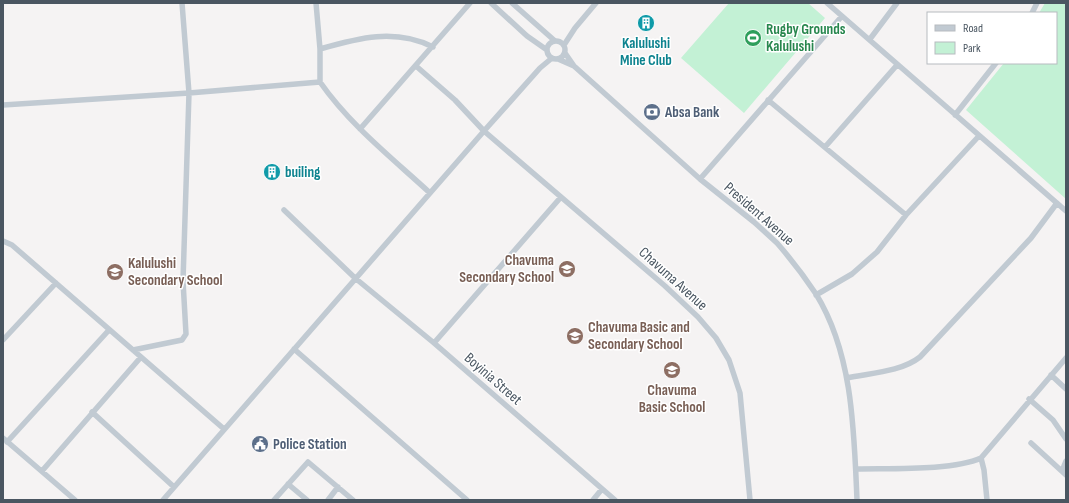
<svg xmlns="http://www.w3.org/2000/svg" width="1069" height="503" font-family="'Sofia Sans Condensed',sans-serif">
  <rect width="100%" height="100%" fill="#f5f3f3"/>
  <path fill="#c3f1d5" d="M 729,3 L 808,3 L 825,18 L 744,113 L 681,58 Z
    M 1045,3 L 1066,3 L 1066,199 L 966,110 L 1004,63 L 1056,63 L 1056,13 L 1039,13 Z"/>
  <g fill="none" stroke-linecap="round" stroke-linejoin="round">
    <path stroke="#c1cad2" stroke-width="5.5" d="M 316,3 L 320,49 L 320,82
      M 491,3 L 527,36 L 547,50
      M 512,3 L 555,41
      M 827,3 L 1066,211
      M 1032,13 L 1037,3
      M 870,39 L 897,3
      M547 50a9 9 0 1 1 18 0a9 9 0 1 1-18 0Z
      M 564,45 L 575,28 L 596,3
      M 320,49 C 358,38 395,28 433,47
      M 565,53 L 574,66 L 700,179 L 754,222 L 777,243 C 791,259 804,276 816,294 C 853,354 854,431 857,500
      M 558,59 L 574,66
      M 416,66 L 455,100 L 484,131 L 665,286 L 698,317 L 716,338 L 729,360 L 740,393 L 750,500
      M 768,100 L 906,215
      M 3,105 L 189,93 L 320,82 C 350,125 392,158 430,193
      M 955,115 L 996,63
      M 360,129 L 470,3
      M 825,147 L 897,65
      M 700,179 L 842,16
      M 284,210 L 355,278 L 434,343 L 615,500
      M 3,241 L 12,245 L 224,429
      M 816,295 L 852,274 L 877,252 L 906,215 L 978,137
      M 3,340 L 56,283
      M 434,343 L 561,197
      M 294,349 L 467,500
      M 133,350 L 182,340 L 186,334 L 183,281 L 189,93 L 182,3
      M 1051,375 L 1066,389
      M 847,378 C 870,373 901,372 920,357 L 1031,238 L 1057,203
      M 1029,399 L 1053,420 L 1066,439
      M 92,412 L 174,487
      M 3,438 L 75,500
      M 7,442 L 109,330
      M 1031,443 L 1066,475
      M 981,458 L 984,470 L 987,500
      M 856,469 C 888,468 953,471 981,458 L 1066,358
      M 42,471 L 141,357
      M 1062,471 L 1066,461
      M 288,484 L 307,500
      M 163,500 L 484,131 L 540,68 L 552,58
      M 274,500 L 308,462 L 353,500
      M 328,500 L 338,487
      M 593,500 L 602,489"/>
  </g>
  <defs>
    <g id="building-disc" transform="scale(0.9)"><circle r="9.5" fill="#0f9aa8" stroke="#fff"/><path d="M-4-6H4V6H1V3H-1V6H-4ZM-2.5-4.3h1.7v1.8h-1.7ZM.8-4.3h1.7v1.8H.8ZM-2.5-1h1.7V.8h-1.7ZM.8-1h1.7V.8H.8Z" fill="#fff"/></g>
    <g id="stadium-disc" transform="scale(0.9)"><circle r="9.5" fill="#2e9e5b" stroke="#fff"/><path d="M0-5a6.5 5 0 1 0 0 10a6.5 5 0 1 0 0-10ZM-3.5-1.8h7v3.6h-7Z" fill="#fff"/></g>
    <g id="bank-disc" transform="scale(0.9)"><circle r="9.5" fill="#5c6f8a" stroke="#fff"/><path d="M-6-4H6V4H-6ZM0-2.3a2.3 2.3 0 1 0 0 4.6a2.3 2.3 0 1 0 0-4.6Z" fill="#fff"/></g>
    <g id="school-disc" transform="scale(0.9)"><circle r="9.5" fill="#8d6e63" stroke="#fff"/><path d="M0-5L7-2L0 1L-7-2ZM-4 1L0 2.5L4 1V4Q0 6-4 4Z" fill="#fff"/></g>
    <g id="civic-disc" transform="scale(0.9)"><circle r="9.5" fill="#5c6f8a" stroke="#fff"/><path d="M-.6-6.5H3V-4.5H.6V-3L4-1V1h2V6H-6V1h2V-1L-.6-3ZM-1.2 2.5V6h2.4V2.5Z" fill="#fff"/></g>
  </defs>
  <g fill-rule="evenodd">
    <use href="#building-disc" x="646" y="23"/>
    <use href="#stadium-disc" x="753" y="38"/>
    <use href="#bank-disc" x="652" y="112"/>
    <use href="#building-disc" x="272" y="172"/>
    <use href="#school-disc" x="567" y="269"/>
    <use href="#school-disc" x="115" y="272"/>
    <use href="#school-disc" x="575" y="336"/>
    <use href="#school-disc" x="672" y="370"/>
    <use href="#civic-disc" x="260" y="444"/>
  </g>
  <g text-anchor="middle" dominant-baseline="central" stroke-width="3" stroke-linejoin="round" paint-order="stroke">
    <g font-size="15" font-weight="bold" fill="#27864d" stroke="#fff" text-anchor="start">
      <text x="766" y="29">Rugby Grounds<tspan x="766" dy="17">Kalulushi</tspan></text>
    </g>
    <g font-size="15" font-weight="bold" fill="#0d838f" stroke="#fff">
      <text x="646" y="43">Kalulushi<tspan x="646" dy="17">Mine Club</tspan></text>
      <text x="285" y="172" text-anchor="start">builing</text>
    </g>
    <g font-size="15" font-weight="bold" fill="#4e5e75" stroke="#fff" text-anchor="start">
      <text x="665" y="112">Absa Bank</text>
      <text x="273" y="444">Police Station</text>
    </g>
    <g font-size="15" fill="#4a5661" stroke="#fff">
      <text transform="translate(759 214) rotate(41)">President Avenue</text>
      <text transform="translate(673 279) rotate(42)">Chavuma Avenue</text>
      <text transform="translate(493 379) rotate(41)">Boyinia Street</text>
    </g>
    <g font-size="15" font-weight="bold" fill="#785e54" stroke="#fff" text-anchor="start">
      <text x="554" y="260" text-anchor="end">Chavuma<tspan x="554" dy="17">Secondary School</tspan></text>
      <text x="128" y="263">Kalulushi<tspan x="128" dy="17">Secondary School</tspan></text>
      <text x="588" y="327">Chavuma Basic and<tspan x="588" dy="17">Secondary School</tspan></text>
      <text x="672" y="390" text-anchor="middle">Chavuma<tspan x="672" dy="17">Basic School</tspan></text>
    </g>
  </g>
  <rect width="1069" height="503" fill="none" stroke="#4a5661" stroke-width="8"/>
  <rect x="927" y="12" width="130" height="52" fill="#ffffff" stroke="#b7bbc0"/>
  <rect x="935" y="25" width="20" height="6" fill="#c1cad2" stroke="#b7bbc0"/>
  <text x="963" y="32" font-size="12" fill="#4a5661">Road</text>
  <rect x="935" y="42" width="20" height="12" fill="#c3f1d5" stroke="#b7bbc0"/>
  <text x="963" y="52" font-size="12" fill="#4a5661">Park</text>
</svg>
